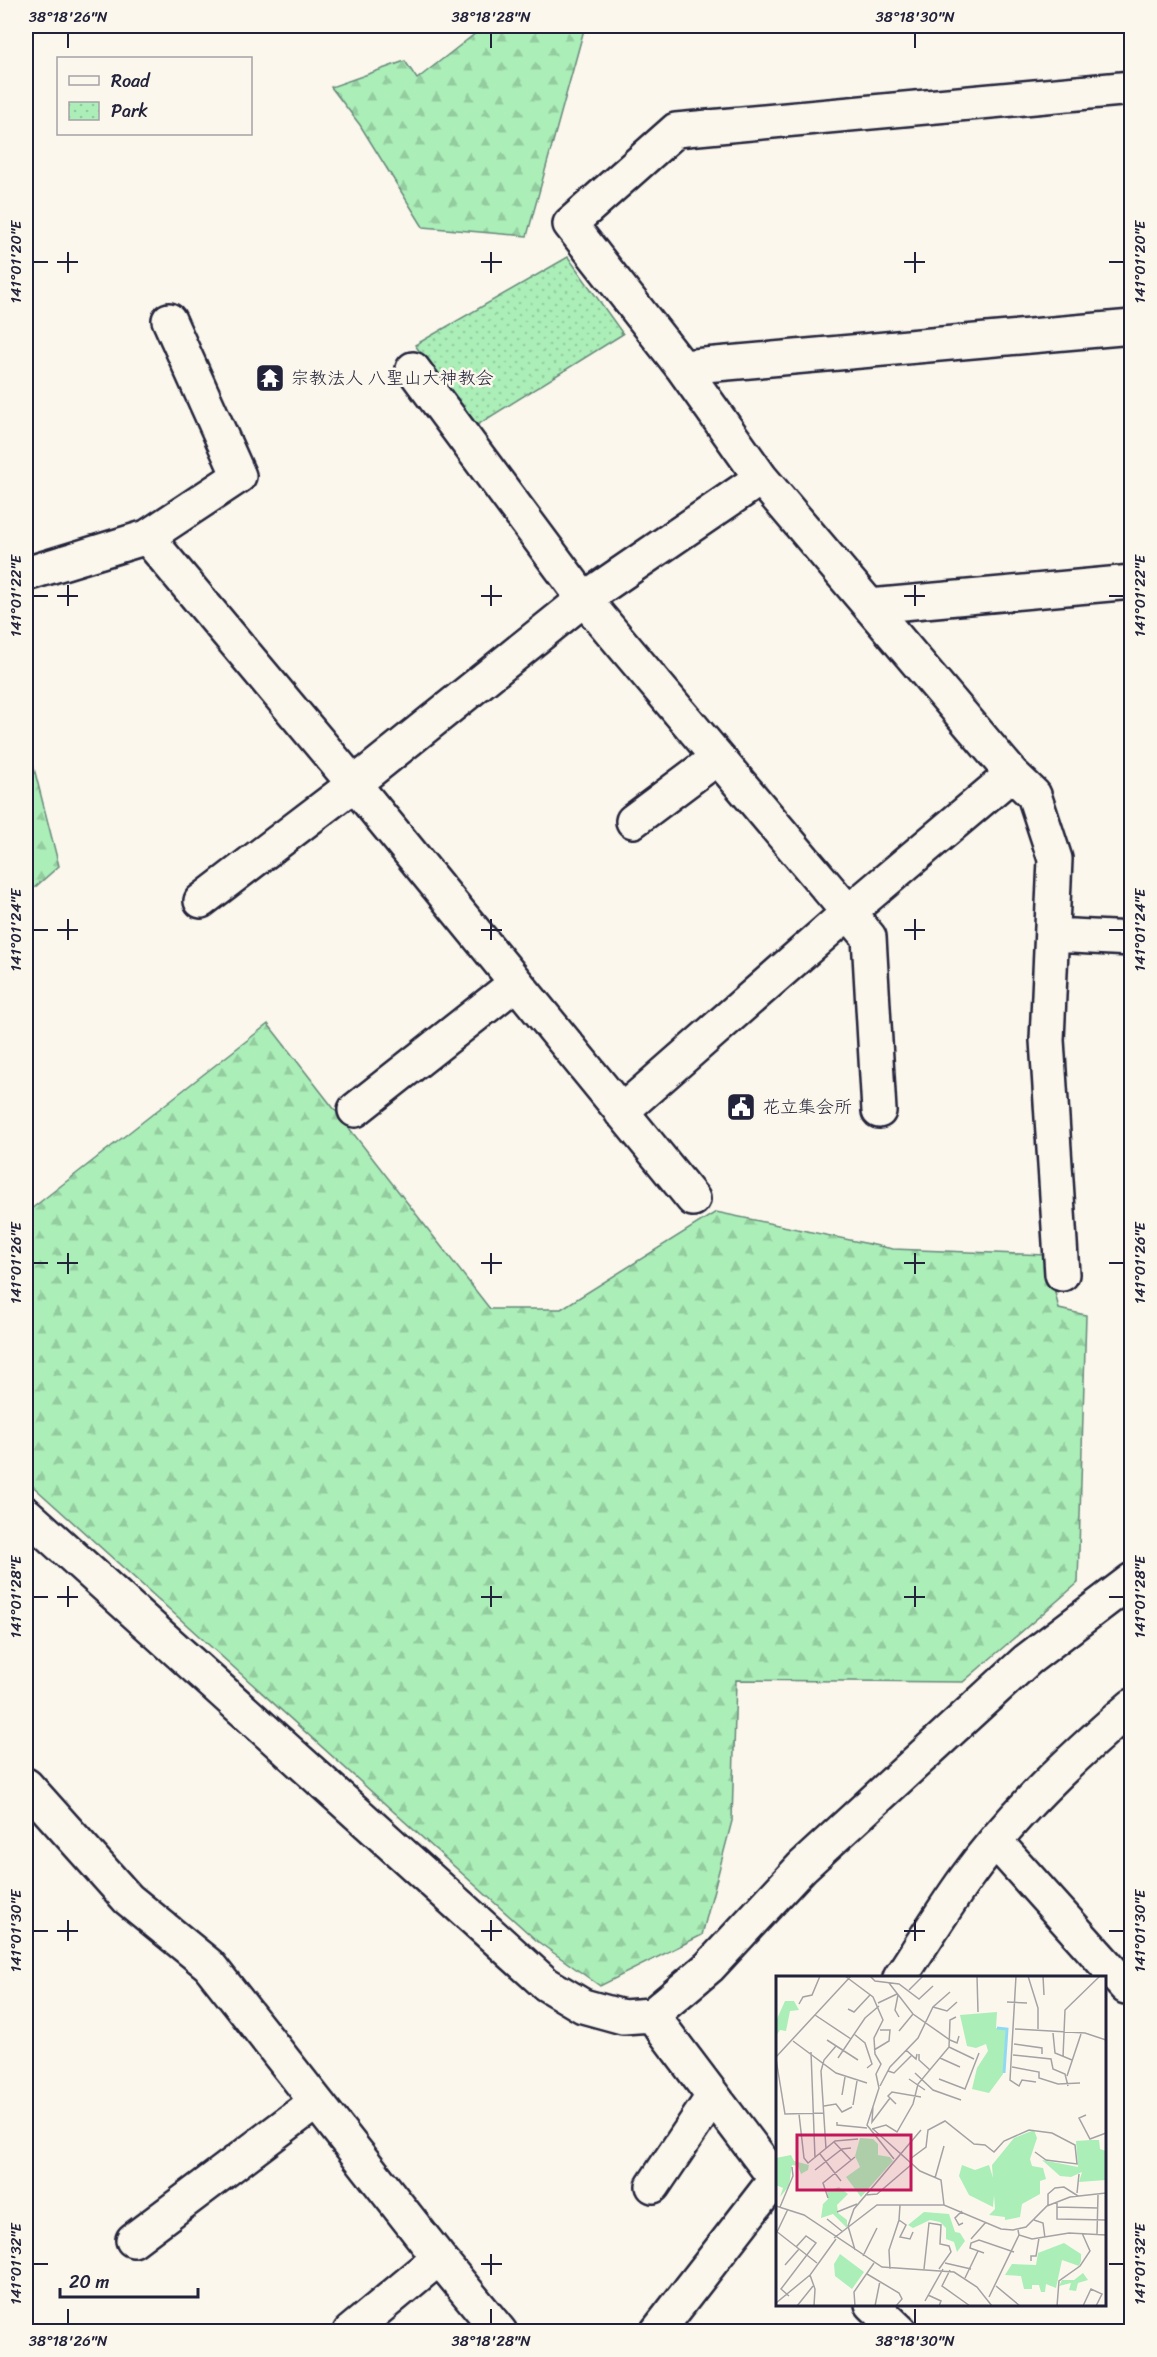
<svg xmlns="http://www.w3.org/2000/svg" width="1157" height="2357" font-family="Sriracha,'Klee One',sans-serif">
  <defs>
    <pattern id="forest-firs" width="22" height="20" patternUnits="userSpaceOnUse" patternTransform="scale(1.5)"><rect width="22" height="20" fill="#abeeb8"/><path d="M5 1l3.5 6h-7zM16 11l3.5 6h-7z" fill="#93cc9f"/></pattern>
    <pattern id="park-dots" width="8" height="8" patternUnits="userSpaceOnUse" patternTransform="scale(1.5)"><rect width="8" height="8" fill="#abeeb8"/><path d="M2 2h.1M6 6h.1" fill="none" stroke="#93cc9f" stroke-width="1.8" stroke-linecap="round"/></pattern>
  </defs>
  <rect width="100%" height="100%" fill="#fbf7ec"/>
  <filter id="ink" filterUnits="userSpaceOnUse"><feTurbulence type="fractalNoise" baseFrequency=".0167" numOctaves="2"/><feDisplacementMap in="SourceGraphic" scale="12" xChannelSelector="R" yChannelSelector="G"/><feConvolveMatrix kernelMatrix="1 2 1 2 8 2 1 2 1" color-interpolation-filters="sRGB"/></filter>
  <g filter="url(#ink)">
    <path fill="url(#forest-firs)" stroke="#66887a" stroke-width="1.5" d="M 485,26 L 585,26 L 527,236 L 423,227 L 360,125 L 331,87 L 405,61 L 417,79 Z
      M 26,737 L 59,866 L 26,895 Z
      M 268,1024 L 490,1309 L 561,1309 L 716,1212 L 893,1249 L 1046,1255 L 1059,1309 L 1086,1315 L 1078,1583 L 963,1682 L 736,1680 L 732,1821 L 702,1935 L 600,1986 L 537,1941 L 26,1480 L 26,1213 Z"/>
    <path fill="url(#park-dots)" stroke="#66887a" stroke-width="1.5" d="M 568,257 L 623,334 L 474,427 L 415,345 Z"/>
    <g fill="none" stroke-linecap="round" stroke-linejoin="round">
      <g stroke="#22223b" stroke-width="38">
        <path id="minor" d="M 682,367 L 1132,327
          M 413,369 L 584,599 L 869,937 L 879,1111
          M 147,537 L 239,476 L 169,320
          M 26,574 L 147,537 L 354,784 L 693,1199
          M 870,606 L 1132,582
          M 633,821 L 717,758
          M 201,901 L 354,784 L 584,599 L 761,478
          M 1052,935 L 1132,939
          M 355,1110 L 516,983
          M 621,1112 L 850,911 L 1012,774
          M 1062,1274 L 1047,1040 L 1055,859 L 1034,795 L 1012,774 L 761,478 L 682,367 L 570,224 L 676,130 L 1132,88
          M 26,1514 L 546,1984 L 583,2006 L 623,2017 L 652,2015 L 709,1967 L 802,1867 L 1027,1660 L 1132,1580
          M 26,1785 L 128,1899 L 209,1965 L 439,2258 L 500,2332
          M 996,1842 L 1126,1987
          M 900,1978 C 922,1944 943,1910 966,1878 C 1012,1814 1073,1757 1132,1706
          M 652,2015 L 778,2182
          M 653,2186 L 712,2098
          M 133,2240 L 316,2102
          M 872,2304 L 901,2332
          M 350,2332 L 439,2258
          M 657,2332 L 778,2176"/>
      </g>
      <use href="#minor" stroke="#fbf7ec" stroke-width="33"/>
    </g>
  </g>
  <path fill="none" stroke="#22223b" stroke-width="2" d="M 68,33 L 68,48M 491,33 L 491,48M 915,33 L 915,48M 68,252 L 68,273M 491,252 L 491,273M 915,252 L 915,273M 33,262 L 48,262M 57,262 L 78,262M 481,262 L 502,262M 904,262 L 925,262M 1109,262 L 1124,262M 68,585 L 68,606M 491,585 L 491,606M 915,585 L 915,606M 33,596 L 48,596M 57,596 L 78,596M 481,596 L 502,596M 904,596 L 925,596M 1109,596 L 1124,596M 68,919 L 68,940M 491,919 L 491,940M 915,919 L 915,940M 33,930 L 48,930M 57,930 L 78,930M 481,930 L 502,930M 904,930 L 925,930M 1109,930 L 1124,930M 68,1253 L 68,1274M 491,1253 L 491,1274M 915,1253 L 915,1274M 33,1263 L 48,1263M 57,1263 L 78,1263M 481,1263 L 502,1263M 904,1263 L 925,1263M 1109,1263 L 1124,1263M 68,1586 L 68,1607M 491,1586 L 491,1607M 915,1586 L 915,1607M 33,1597 L 48,1597M 57,1597 L 78,1597M 481,1597 L 502,1597M 904,1597 L 925,1597M 1109,1597 L 1124,1597M 68,1920 L 68,1941M 491,1920 L 491,1941M 915,1920 L 915,1941M 33,1931 L 48,1931M 57,1931 L 78,1931M 481,1931 L 502,1931M 904,1931 L 925,1931M 1109,1931 L 1124,1931M 491,2254 L 491,2275M 33,2264 L 48,2264M 481,2264 L 502,2264M 1109,2264 L 1124,2264M 68,2309 L 68,2324M 491,2309 L 491,2324M 915,2309 L 915,2324"/>
  <defs>
    <g id="temple-square" transform="scale(1.5)"><rect x="-9" y="-9" width="18" height="18" rx="4" fill="#22223b" stroke="#fbf7ec"/><path d="M0-6L5-2H3V0L6.5 2.5H4V6H1.5V3h-3V6H-4V2.5H-6.5L-3 0V-2H-5Z" fill="#fff"/></g>
    <g id="civic-square" transform="scale(1.5)"><rect x="-9" y="-9" width="18" height="18" rx="4" fill="#22223b" stroke="#fbf7ec"/><path d="M-.6-6.5H3V-4.5H.6V-3L4-1V1h2V6H-6V1h2V-1L-.6-3ZM-1.2 2.5V6h2.4V2.5Z" fill="#fff"/></g>
  </defs>
  <g fill-rule="evenodd">
    <use href="#temple-square" x="270" y="378"/>
    <use href="#civic-square" x="741" y="1107"/>
  </g>
  <g text-anchor="middle" dominant-baseline="central" stroke-width="5" stroke-linejoin="round" paint-order="stroke">
    <g font-size="18" fill="#22223b" stroke="#fbf7ec" text-anchor="start">
      <text x="291" y="378">宗教法人 八聖山大神教会</text>
      <text x="762" y="1107">花立集会所</text>
    </g>
  </g>
  <g transform="translate(776 1976)">
    <rect width="330" height="330" fill="#fbf7ec"/>
    <path d="M 9,25 L 18,25 L 23,34 L 14,35 L 10,55 L 4,54 L 0,60 L 0,45 ZM 258,154 L 261,162 L 254,183 L 256,190 L 267,192 L 270,203 L 264,205 L 264,218 L 246,228 L 244,241 L 229,244 L 229,241 L 213,239 L 219,233 L 216,189 L 238,162 ZM 84,162 L 97,163 L 102,168 L 102,179 L 114,181 L 117,185 L 85,221 L 70,201 L 84,191 L 79,180 ZM 315,164 L 323,164 L 324,173 L 330,175 L 330,204 L 303,206 L 306,196 L 295,201 L 284,200 L 266,184 L 302,191 L 300,165 ZM 15,179 L 18,185 L 33,189 L 32,194 L 25,198 L 22,190 L 16,189 L 13,210 L 4,221 L 7,212 L 0,209 L 0,182 ZM 63,211 L 72,218 L 61,229 L 62,237 L 71,244 L 71,252 L 57,238 L 45,242 L 47,228 L 52,223 L 51,215 ZM 148,236 L 173,238 L 179,256 L 184,257 L 189,265 L 181,276 L 178,266 L 170,263 L 170,252 L 164,246 L 154,244 L 137,252 L 132,249 ZM 288,267 L 305,278 L 305,285 L 303,290 L 286,284 L 280,312 L 270,308 L 269,316 L 265,316 L 263,309 L 256,309 L 256,313 L 248,313 L 245,300 L 229,299 L 236,288 L 260,289 L 262,277 ZM 307,297 L 312,304 L 302,307 L 300,315 L 293,314 L 295,307 L 283,310 L 286,304 L 298,304 Z" fill="#abeeb8"/>
    <path d="M 186,189 L 199,194 L 213,189 L 219,208 L 217,231 L 193,219 L 183,200 Z" fill="#abeeb8"/>
    <path d="M 221,36 L 220,52 L 230,53 L 227,98 L 213,117 L 196,113 L 201,92 L 212,75 L 210,68 L 200,72 L 191,70 L 184,39 ZM 64,278 L 88,296 L 76,313 L 59,300 L 58,288 Z" fill="#abeeb8"/>
    <path fill="none" stroke="#91d9f3" stroke-width="3" d="M 221,52 L 231,53 L 228,97"/>
    <path fill="none" stroke="#a4a2a5" stroke-width="1.5" d="M 69,0 L 97,21 L 107,44 L 98,62 L 99,78 L 105,88 L 100,98 L 103,112 L 91,149 L 118,183M 94,0 L 99,5 L 123,8 L 143,23 L 157,10M 201,0 L 202,36M 240,0 L 234,104 L 243,110 L 246,104 L 260,106M 252,0 L 262,32 L 262,53M 267,0 L 268,19M 113,7 L 137,38 L 174,64 L 181,67 L 183,60M 133,14 L 147,0M 122,19 L 119,34 L 123,41M 231,26 L 251,27M 102,27 L 121,18M 23,28 L 27,21 L 36,19 L 44,0M 157,31 L 171,35 L 181,26M 72,33 L 78,36 L 94,19M 39,39 L 75,63M 239,53 L 309,57 L 330,64M 123,55 L 137,38M 277,57 L 279,77 L 296,84M 78,58 L 89,67 L 96,88 L 91,92M 51,64 L 82,84M 17,65 L 60,97 L 91,107M 238,68 L 266,72 L 266,78M 173,71 L 198,83M 98,74 L 113,65 L 114,54 L 104,54M 130,74 L 140,83 L 141,78M 35,76 L 39,182M 143,78 L 143,84 L 154,94M 237,79 L 275,83 L 277,93 L 289,98 L 292,110M 0,81 L 75,0M 287,81 L 289,34 L 324,0M 62,82 L 89,42 L 103,30M 164,82 L 184,91M 0,83 L 9,138 L 47,137M 236,91 L 263,96 L 263,102 L 282,108 L 304,107M 112,95 L 118,97 L 136,79M 139,97 L 157,114 L 185,124M 291,100 L 305,58M 133,103 L 149,114M 163,103 L 189,113 L 203,77M 104,110 L 114,91 L 142,62 L 157,31 L 174,16M 66,119 L 69,101M 120,128 L 112,120 L 116,116 L 145,121M 77,129 L 81,105M 48,130 L 60,128 L 66,136 L 76,131M 97,130 L 96,146 L 114,122M 23,138 L 28,182 L 32,187 L 59,165 L 82,163M 310,139 L 303,142 L 314,163 L 330,157M 61,146 L 61,149 L 91,152M 96,153 L 110,149 L 121,156 L 137,128 L 142,108 L 173,71 L 174,44 L 180,41M 97,153 L 144,195 L 165,204 L 168,229M 58,166 L 75,184M 50,173 L 45,95 L 48,84 L 60,70M 44,178 L 65,205M 134,183 L 150,171 L 152,154 L 169,145 L 198,168 L 209,169 L 218,176 L 228,165 L 253,154 L 276,157 L 299,169 L 301,188 L 270,184 L 259,176M 39,194 L 66,173 L 75,172M 159,202 L 168,170M 301,217 L 303,198M 89,219 L 101,218 L 136,188M 52,222 L 47,207 L 79,181M 281,226 L 281,243 L 330,244M 0,230 L 28,239 L 106,291 L 178,296 L 201,311 L 216,330M 272,230 L 272,218 L 279,212 L 288,211 L 302,220M 4,231 L 17,200 L 16,191M 281,231 L 322,232M 186,235 L 179,242 L 183,249 L 187,247M 61,236 L 81,228M 51,243 L 67,256M 123,244 L 130,249 L 124,261 L 134,263 L 137,256M 258,244 L 267,247 L 269,262M 242,254 L 243,259 L 256,263 L 293,257 L 330,259M 0,255 L 41,287M 1,256 L 12,233M 321,258 L 322,219M 58,262 L 101,229 L 168,229 L 225,253 L 237,254 L 250,251 L 271,230 L 294,221 L 330,217M 195,263 L 210,246M 79,274 L 72,250 L 78,233 L 145,154M 208,277 L 194,272 L 195,267 L 203,264 L 238,276M 87,280 L 101,252M 255,285 L 255,280 L 260,280 L 263,262M 169,287 L 195,293M 9,289 L 23,273M 114,293 L 113,274 L 123,244 L 124,229M 148,293 L 153,247 L 165,249 L 164,268 L 173,270 L 175,276 L 163,293M 174,294 L 166,310 L 194,330M 91,298 L 123,317 L 126,323 L 120,330M 189,302 L 202,275M 220,310 L 244,330M 152,319 L 165,325 L 163,330M 13,320 L 5,313 L 40,267 L 30,260 L 20,271M 213,321 L 243,259M 149,325 L 167,293M 0,327 L 34,299M 21,330 L 37,310M 38,330 L 39,313 L 34,299 L 60,263M 79,330 L 78,316 L 98,287M 99,330 L 104,305M 281,330 L 283,305 L 304,290 L 314,275 L 306,257M 307,330 L 315,313 L 326,318 L 320,330"/>
    <path fill="#c2185b" fill-opacity="0.15" stroke="#c2185b" stroke-width="3" d="M 21,159 L 135,159 L 135,214 L 21,214 Z"/>
    <rect width="330" height="330" fill="none" stroke="#22223b" stroke-width="3"/>
  </g>
  <rect width="1157" height="2357" fill="none" stroke="#fbf7ec" stroke-width="66"/>
  <rect x="57" y="57" width="195" height="78" fill="#fbf7ec" stroke="#a4a2a5" stroke-width="1.5"/>
  <rect x="69" y="76" width="30" height="9" fill="#fbf7ec" stroke="#a4a2a5" stroke-width="1.5"/>
  <text x="111" y="87" font-size="18" fill="#22223b">Road</text>
  <rect x="69" y="102" width="30" height="18" fill="url(#park-dots)" stroke="#a4a2a5" stroke-width="1.5"/>
  <text x="111" y="117" font-size="18" fill="#22223b">Park</text>
  <path d="M60 2288v9h138v-9" fill="none" stroke="#22223b" stroke-width="3"/>
  <text x="69" y="2288" font-size="18" fill="#22223b" stroke="#fbf7ec" stroke-width="4.5" paint-order="stroke">20 m</text>
  <rect x="33" y="33" width="1091" height="2291" fill="none" stroke="#22223b" stroke-width="2"/>
  <g font-size="15" text-anchor="middle" fill="#22223b">
    <text x="68" y="22">38°18'26"N</text>
    <text x="491" y="22">38°18'28"N</text>
    <text x="915" y="22">38°18'30"N</text>
    <text transform="translate(1140 262) rotate(-90)" y="5">141°01'20"E</text>
    <text transform="translate(16 262) rotate(-90)" y="5">141°01'20"E</text>
    <text transform="translate(1140 596) rotate(-90)" y="5">141°01'22"E</text>
    <text transform="translate(16 596) rotate(-90)" y="5">141°01'22"E</text>
    <text transform="translate(1140 930) rotate(-90)" y="5">141°01'24"E</text>
    <text transform="translate(16 930) rotate(-90)" y="5">141°01'24"E</text>
    <text transform="translate(1140 1263) rotate(-90)" y="5">141°01'26"E</text>
    <text transform="translate(16 1263) rotate(-90)" y="5">141°01'26"E</text>
    <text transform="translate(1140 1597) rotate(-90)" y="5">141°01'28"E</text>
    <text transform="translate(16 1597) rotate(-90)" y="5">141°01'28"E</text>
    <text transform="translate(1140 1931) rotate(-90)" y="5">141°01'30"E</text>
    <text transform="translate(16 1931) rotate(-90)" y="5">141°01'30"E</text>
    <text transform="translate(16 2264) rotate(-90)" y="5">141°01'32"E</text>
    <text transform="translate(1140 2264) rotate(-90)" y="5">141°01'32"E</text>
    <text x="68" y="2346">38°18'26"N</text>
    <text x="491" y="2346">38°18'28"N</text>
    <text x="915" y="2346">38°18'30"N</text>
  </g>
</svg>
